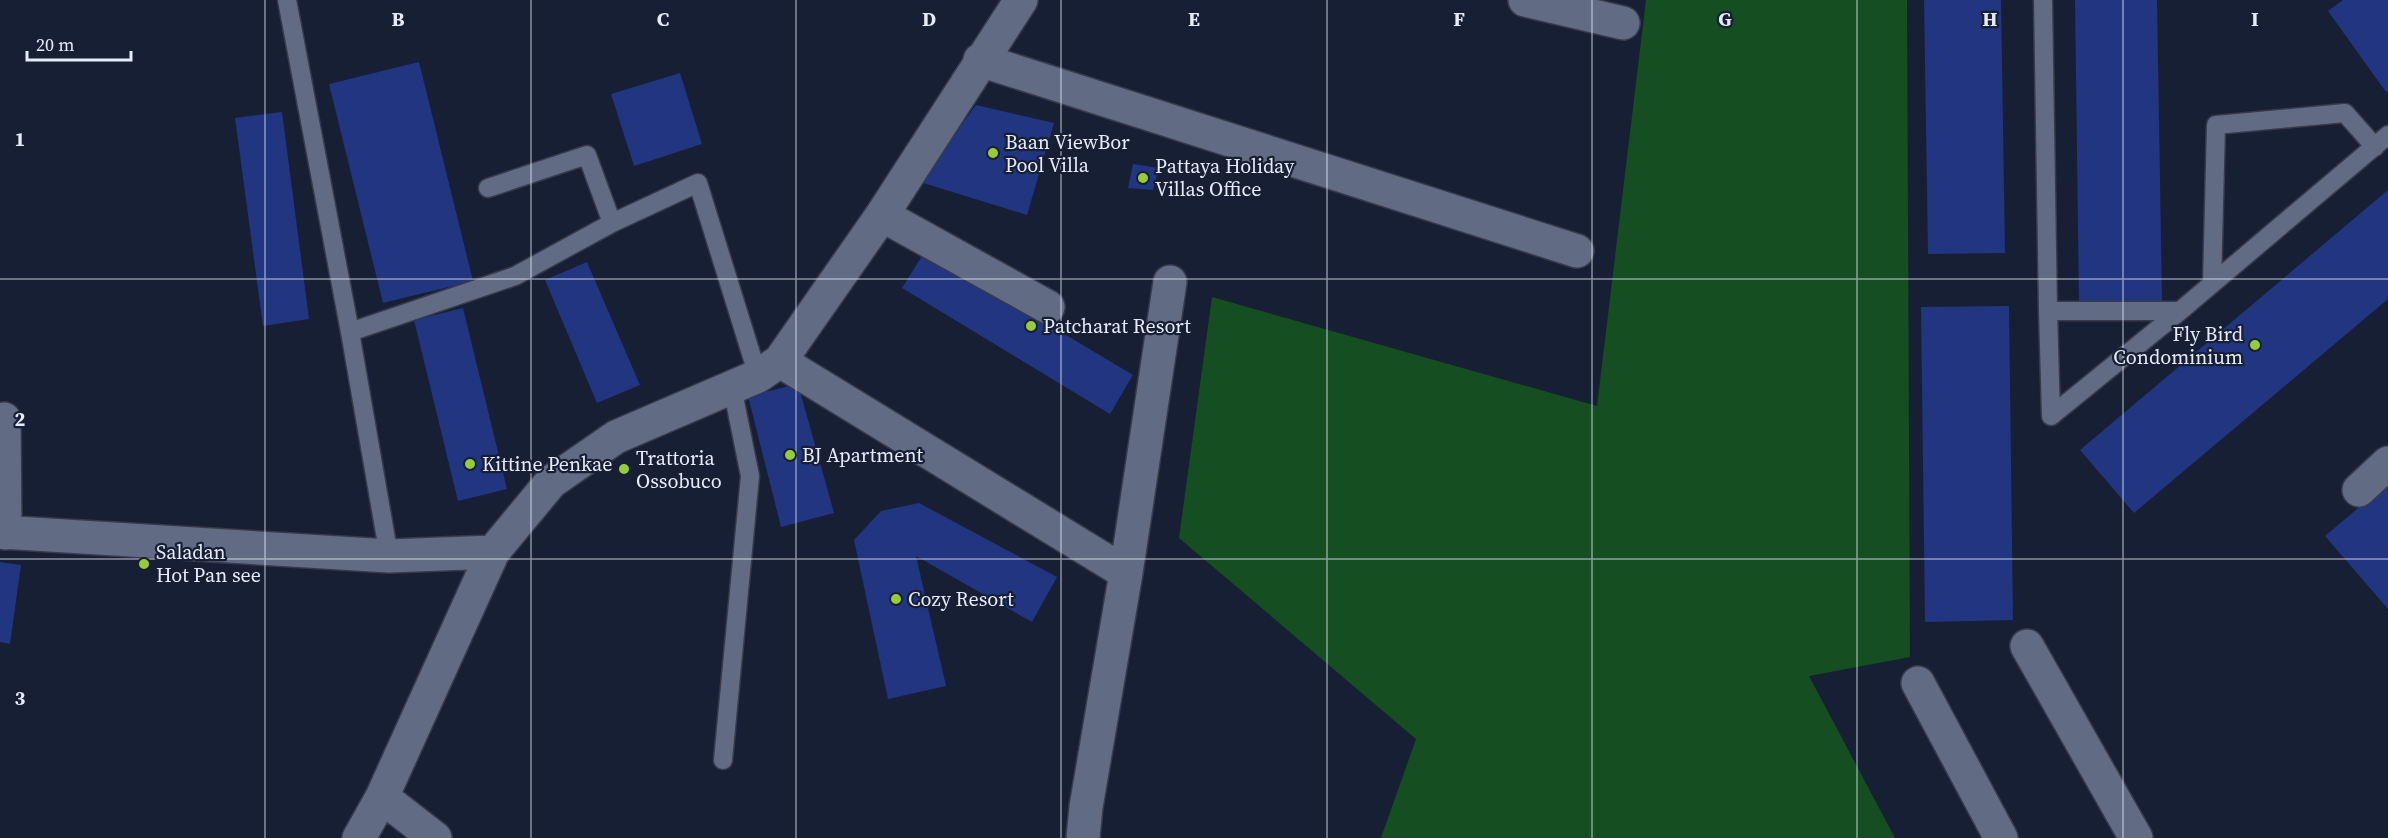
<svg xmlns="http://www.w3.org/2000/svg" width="2388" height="838" font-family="'Source Serif 4',serif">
  <rect width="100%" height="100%" fill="#171f34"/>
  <path fill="#154e21" d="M 1646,0 L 1907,0 L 1910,657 L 1809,676 L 1895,838 L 1381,838 L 1416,739 L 1179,538 L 1212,297 L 1597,406 Z"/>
  <path fill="#223580" d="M 1924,0 L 2001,0 L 2005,253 L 1928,254 Z
    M 2075,0 L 2157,0 L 2162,301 L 2079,303 Z
    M 2343,0 L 2388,0 L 2388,91 L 2386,92 L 2328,11 Z
    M 419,62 L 473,281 L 383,303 L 329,84 Z
    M 680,73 L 702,144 L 634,166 L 611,94 Z
    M 976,105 L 1054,123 L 1027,215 L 920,182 Z
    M 282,112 L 309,319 L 263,326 L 235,118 Z
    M 1133,164 L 1159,168 L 1153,190 L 1128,188 Z
    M 2388,190 L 2388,299 L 2134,513 L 2080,450 Z
    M 925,251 L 1133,375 L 1110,414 L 902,288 Z
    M 587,262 L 640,385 L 597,403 L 545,280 Z
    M 2009,306 L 2013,620 L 1925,622 L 1921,307 Z
    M 463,308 L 507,489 L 458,501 L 414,320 Z
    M 798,384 L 834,513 L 781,527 L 748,396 Z
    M 2388,483 L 2388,609 L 2325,536 Z
    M 919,503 L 1057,577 L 1032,622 L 916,556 L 946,686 L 888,699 L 854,540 L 881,511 Z
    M 0,562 L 21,565 L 10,644 L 0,642 Z"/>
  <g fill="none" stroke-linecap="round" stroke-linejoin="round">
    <g stroke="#363a4c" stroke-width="21">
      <path id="service" d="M 287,0 L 350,332 L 389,556
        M 2043,0 L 2048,311
        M 488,188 L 587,155 L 612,223
        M 2212,284 L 2216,125 L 2345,113 L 2375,147
        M 2180,311 L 2048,311 L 2051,416 L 2180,311 L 2388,135
        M 350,332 L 515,276 L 612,223 L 698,183 L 758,376
        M 723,760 L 750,476 L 732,387"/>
    </g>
    <g stroke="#363a4c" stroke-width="36">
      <path id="minor" d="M 1525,0 L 1623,23
        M 980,60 L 1577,251
        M 882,215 L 1048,307
        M 780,361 L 1126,573
        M 4,419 L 5,533
        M 2359,490 L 2388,463
        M 0,532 L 389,556 L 493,552
        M 2027,646 L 2136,838
        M 1918,683 L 2001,838
        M 382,797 L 435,838
        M 359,838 L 382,797 L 493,552 L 551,482 L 616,437 L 758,376 L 780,361 L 882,215 L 1021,0
        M 1083,838 L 1086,807 L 1126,573 L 1170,282"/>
    </g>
    <use href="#service" stroke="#616b84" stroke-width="18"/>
    <use href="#minor" stroke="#616b84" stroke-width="33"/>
  </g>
  <path fill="none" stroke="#e5ebfa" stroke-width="1.5" stroke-opacity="0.55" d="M 265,0 L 265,838M 531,0 L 531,838M 796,0 L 796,838M 1061,0 L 1061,838M 1327,0 L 1327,838M 1592,0 L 1592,838M 1857,0 L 1857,838M 2123,0 L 2123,838M 0,279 L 2388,279M 0,559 L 2388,559"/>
  <g fill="#96cc3a" stroke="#171f34" stroke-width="2">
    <circle cx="993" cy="153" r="6"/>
    <circle cx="1143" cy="178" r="6"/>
    <circle cx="1031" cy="326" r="6"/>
    <circle cx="2255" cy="345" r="6"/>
    <circle cx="790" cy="455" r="6"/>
    <circle cx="470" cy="464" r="6"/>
    <circle cx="624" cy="469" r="6"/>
    <circle cx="144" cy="564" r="6"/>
    <circle cx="896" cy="599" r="6"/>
  </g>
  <g text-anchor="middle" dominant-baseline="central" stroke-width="4.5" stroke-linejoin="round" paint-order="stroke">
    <g font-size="20" fill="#e5ebfa" stroke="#171f34" text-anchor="start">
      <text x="1005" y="142">Baan ViewBor<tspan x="1005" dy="23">Pool Villa</tspan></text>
      <text x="1155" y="166">Pattaya Holiday<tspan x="1155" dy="23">Villas Office</tspan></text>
      <text x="1043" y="326">Patcharat Resort</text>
      <text x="2243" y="334" text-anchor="end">Fly Bird<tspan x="2243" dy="23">Condominium</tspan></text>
      <text x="802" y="455">BJ Apartment</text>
      <text x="636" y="458">Trattoria<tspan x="636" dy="23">Ossobuco</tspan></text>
      <text x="482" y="464">Kittine Penkae</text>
      <text x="156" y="552">Saladan<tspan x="156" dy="23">Hot Pan see</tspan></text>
      <text x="908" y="599">Cozy Resort</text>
    </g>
  </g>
  <g font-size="20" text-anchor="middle" font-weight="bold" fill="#e5ebfa" stroke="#171f34" stroke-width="4.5" stroke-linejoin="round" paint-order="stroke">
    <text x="398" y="26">B</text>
    <text x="663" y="26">C</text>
    <text x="929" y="26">D</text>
    <text x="1194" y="26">E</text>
    <text x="1459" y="26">F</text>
    <text x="1725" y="26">G</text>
    <text x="1990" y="26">H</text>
    <text x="2255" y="26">I</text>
    <text x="20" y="146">1</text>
    <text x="20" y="426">2</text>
    <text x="20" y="705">3</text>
  </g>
  <path d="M27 51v9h104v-9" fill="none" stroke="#e5ebfa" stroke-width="3"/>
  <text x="36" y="51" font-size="18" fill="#e5ebfa" stroke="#171f34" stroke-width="4.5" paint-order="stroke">20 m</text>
</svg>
